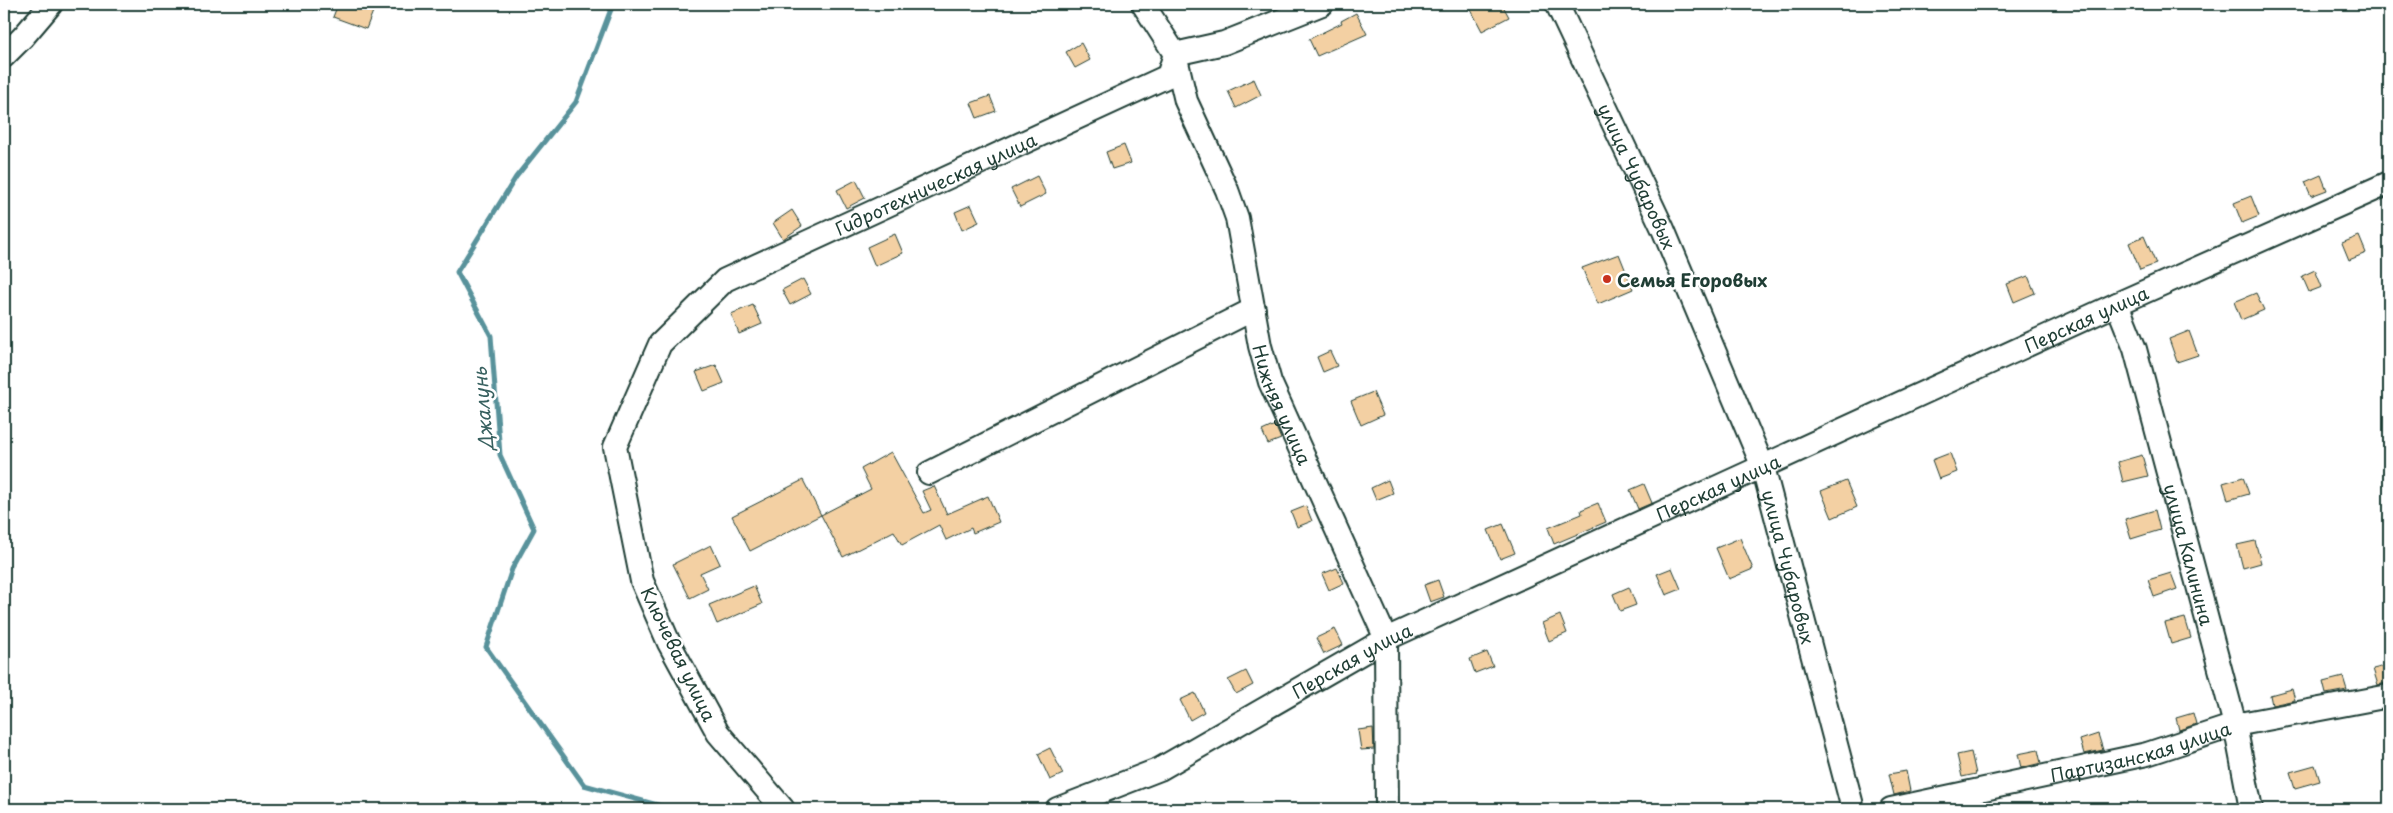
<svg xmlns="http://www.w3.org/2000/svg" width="2393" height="813" font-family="'Playpen Sans',sans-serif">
  <rect width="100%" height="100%" fill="#fff"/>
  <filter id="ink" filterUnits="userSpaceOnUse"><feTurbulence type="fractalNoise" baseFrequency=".02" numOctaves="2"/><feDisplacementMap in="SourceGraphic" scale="10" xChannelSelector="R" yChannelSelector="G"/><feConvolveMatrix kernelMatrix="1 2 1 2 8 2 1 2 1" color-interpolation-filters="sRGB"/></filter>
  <g filter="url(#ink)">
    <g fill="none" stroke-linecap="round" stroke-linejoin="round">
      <path stroke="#59929b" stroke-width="5" d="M 613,4 L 576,102 L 516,177 L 457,272 L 491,336 L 500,455 L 534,529 L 512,569 L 486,647 L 584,785 L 672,809"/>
    </g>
    <path fill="#f3d0a3" stroke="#1f3d34" d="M 338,4 L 359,4 L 374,9 L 366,29 L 333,17 Z
      M 1468,4 L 1502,4 L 1509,17 L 1482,31 Z
      M 1356,13 L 1367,34 L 1317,56 L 1309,39 L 1342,23 L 1341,21 Z
      M 1081,43 L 1090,60 L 1075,68 L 1066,52 Z
      M 1254,79 L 1261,95 L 1236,108 L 1228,91 Z
      M 990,96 L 996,111 L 977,118 L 971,103 Z
      M 1124,145 L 1131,163 L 1112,169 L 1106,152 Z
      M 2321,175 L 2327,190 L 2311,196 L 2305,182 Z
      M 1037,176 L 1046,194 L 1020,207 L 1011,189 Z
      M 856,180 L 865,198 L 846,208 L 837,190 Z
      M 2251,196 L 2259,216 L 2242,223 L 2234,203 Z
      M 971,205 L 979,222 L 962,230 L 955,212 Z
      M 792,210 L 802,226 L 783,239 L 773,223 Z
      M 895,234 L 903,253 L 875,266 L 867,247 Z
      M 2144,236 L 2156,264 L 2140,270 L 2129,243 Z
      M 2359,236 L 2366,253 L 2349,260 L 2342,243 Z
      M 1619,254 L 1633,289 L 1598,304 L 1582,268 Z
      M 2315,270 L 2322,287 L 2309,292 L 2302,276 Z
      M 2028,276 L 2035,293 L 2014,302 L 2007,284 Z
      M 803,279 L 811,294 L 790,305 L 782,290 Z
      M 2256,293 L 2264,310 L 2241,320 L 2234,302 Z
      M 753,305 L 762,324 L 739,334 L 731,314 Z
      M 2189,331 L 2198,355 L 2177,362 L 2169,339 Z
      M 1330,351 L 1337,366 L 1323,372 L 1317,357 Z
      M 716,365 L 724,383 L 704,391 L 696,372 Z
      M 1373,392 L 1383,415 L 1361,425 L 1351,401 Z
      M 1275,425 L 1281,439 L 1268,444 L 1262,431 Z
      M 891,452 L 924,513 L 931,510 L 922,491 L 934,486 L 947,514 L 988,496 L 999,522 L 973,533 L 971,528 L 946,540 L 939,525 L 902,545 L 894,531 L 843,557 L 821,515 L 871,489 L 861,469 Z
      M 1950,453 L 1957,472 L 1939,479 L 1932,460 Z
      M 2142,455 L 2148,476 L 2123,482 L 2118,462 Z
      M 2243,477 L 2249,494 L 2228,500 L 2223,483 Z
      M 803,480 L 821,515 L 750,551 L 732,516 Z
      M 1388,480 L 1393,493 L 1376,500 L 1371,488 Z
      M 1846,481 L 1857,507 L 1832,518 L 1821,491 Z
      M 1644,484 L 1652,503 L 1638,509 L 1630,490 Z
      M 1598,503 L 1606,522 L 1554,544 L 1548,528 L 1582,514 L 1581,510 Z
      M 1306,506 L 1312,521 L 1297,527 L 1291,512 Z
      M 2155,510 L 2160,530 L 2131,539 L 2125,519 Z
      M 1503,524 L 1515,553 L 1500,559 L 1488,530 Z
      M 1740,538 L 1753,569 L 1729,579 L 1716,548 Z
      M 2255,541 L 2261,563 L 2243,568 L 2237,545 Z
      M 711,545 L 720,564 L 700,573 L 708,589 L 690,598 L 673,564 Z
      M 1337,568 L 1344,583 L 1329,590 L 1322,574 Z
      M 1672,568 L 1681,589 L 1666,595 L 1657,574 Z
      M 2171,573 L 2177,589 L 2154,597 L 2148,580 Z
      M 1438,580 L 1444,597 L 1430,602 L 1424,585 Z
      M 754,586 L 762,604 L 717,624 L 709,605 Z
      M 1629,587 L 1636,605 L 1620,611 L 1613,594 Z
      M 1560,615 L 1567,633 L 1549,641 L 1542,623 Z
      M 2185,618 L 2191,638 L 2171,644 L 2165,623 Z
      M 1335,629 L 1343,645 L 1324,654 L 1316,638 Z
      M 1487,652 L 1493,666 L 1475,673 L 1470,659 Z
      M 2389,665 L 2389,682 L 2378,685 L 2373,669 Z
      M 1246,671 L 1253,685 L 1236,694 L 1228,680 Z
      M 2343,677 L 2347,690 L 2326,694 L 2323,682 Z
      M 2292,689 L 2295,700 L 2272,705 L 2270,695 Z
      M 1195,693 L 1204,712 L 1190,720 L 1180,700 Z
      M 2193,713 L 2196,724 L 2179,730 L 2176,718 Z
      M 1373,728 L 1374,749 L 1361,750 L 1358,730 Z
      M 2098,734 L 2103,750 L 2084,754 L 2080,740 Z
      M 1050,748 L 1063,774 L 1050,780 L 1038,754 Z
      M 2038,750 L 2041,763 L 2021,768 L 2018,754 Z
      M 1971,752 L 1976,774 L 1962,777 L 1957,755 Z
      M 2315,765 L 2320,781 L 2295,788 L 2290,772 Z
      M 1906,771 L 1910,791 L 1894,795 L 1889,774 Z"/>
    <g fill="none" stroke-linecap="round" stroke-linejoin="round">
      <g stroke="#1f3d34" stroke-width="26">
        <g id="minor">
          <path id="s1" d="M 1143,4 L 1175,54 L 1186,101 L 1227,190 L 1237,218 L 1260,346 L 1270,382 L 1386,639 L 1387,809"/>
          <path id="s2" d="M 1557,4 L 1663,229 L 1763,467 L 1853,809"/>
          <path d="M 1175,54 L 1224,43 L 1322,4"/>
          <path d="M 4,56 L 23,37 L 51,4"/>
          <path id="s3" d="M 2117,304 L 2135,349 L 2235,725 L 2251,809"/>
          <path d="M 929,473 L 1254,309"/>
          <path id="s4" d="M 783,809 L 718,733 L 669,643 L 642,581 L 615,447 L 660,344 L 725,280 L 1168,76 L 1175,54"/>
          <path id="s5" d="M 1057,809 L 1160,769 L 1386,639 L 2117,304 L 2389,183"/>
          <path id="s6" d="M 1891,809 L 2147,754 L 2235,725 L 2389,696"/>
        </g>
      </g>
      <use href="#minor" stroke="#fff" stroke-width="22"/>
    </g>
  </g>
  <circle fill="#c8321e" stroke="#fff" stroke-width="2" cx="1607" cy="279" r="5"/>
  <g text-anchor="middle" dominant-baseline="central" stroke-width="5" stroke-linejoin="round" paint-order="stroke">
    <g font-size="18" fill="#1f3d34" stroke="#fff">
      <text stroke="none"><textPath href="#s2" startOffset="190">улица Чубаровых</textPath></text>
      <text stroke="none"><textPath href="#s4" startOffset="842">Гидротехническая улица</textPath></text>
      <text stroke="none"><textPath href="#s5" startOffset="1141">Перская улица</textPath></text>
      <text stroke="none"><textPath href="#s1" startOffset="428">Нижняя улица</textPath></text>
      <text stroke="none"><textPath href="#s5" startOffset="736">Перская улица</textPath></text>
      <text stroke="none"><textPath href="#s3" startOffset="261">улица Калинина</textPath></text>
      <text stroke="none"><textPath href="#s2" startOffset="610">улица Чубаровых</textPath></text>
      <text transform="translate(679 654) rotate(64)">Ключевая улица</text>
      <text stroke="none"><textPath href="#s5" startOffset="331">Перская улица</textPath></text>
      <text stroke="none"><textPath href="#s6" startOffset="256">Партизанская улица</textPath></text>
    </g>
    <g font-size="18" font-weight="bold" fill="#1f3d34" stroke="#fff" text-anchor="start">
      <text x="1617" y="279">Семья Егоровых</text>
    </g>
    <g font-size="19" font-style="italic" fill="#37605f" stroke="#fff">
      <text transform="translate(482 409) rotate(-95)">Джалунь</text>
    </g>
  </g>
  <rect width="2393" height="813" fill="none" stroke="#fff" stroke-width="20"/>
  <rect x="10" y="10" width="2373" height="793" fill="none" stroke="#1f3d34" stroke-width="2" filter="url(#ink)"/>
</svg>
